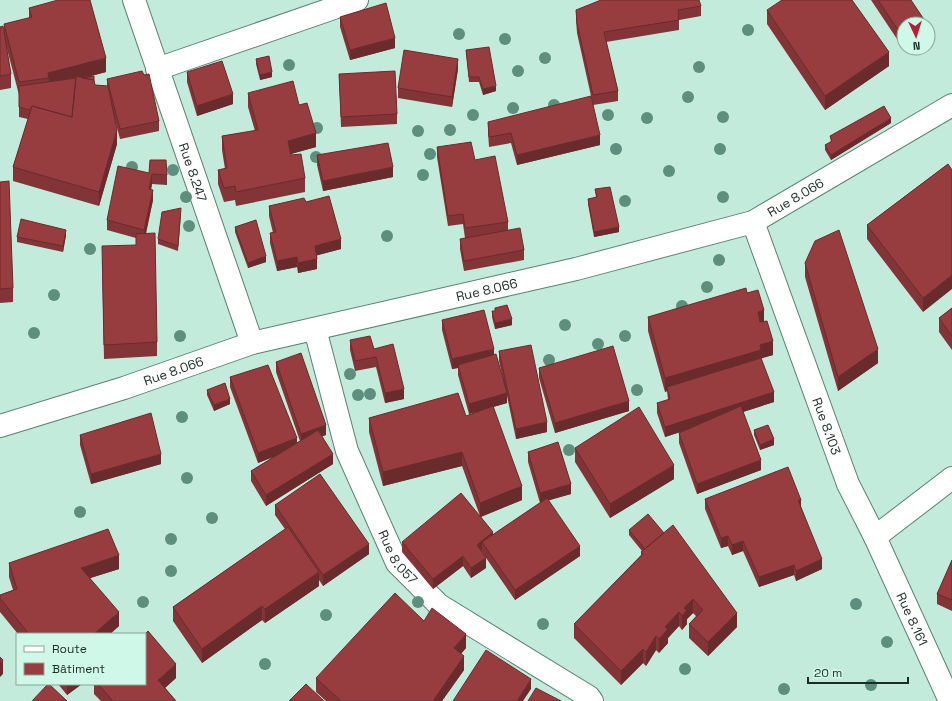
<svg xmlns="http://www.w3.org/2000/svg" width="952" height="701" font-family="'Space Grotesk',sans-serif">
  <rect width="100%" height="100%" fill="#c2ebdb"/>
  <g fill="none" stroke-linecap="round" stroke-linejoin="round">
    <g stroke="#5b8172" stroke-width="24">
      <g id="street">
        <path id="s1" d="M 134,0 L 252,343"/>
        <path d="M 157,69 L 357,0"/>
        <path id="s2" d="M 753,222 L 848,484 L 875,537 L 952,478"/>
        <path id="s3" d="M 315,329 L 347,451 L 397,563 L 439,605 L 589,697 L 592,701"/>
        <path id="s4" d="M 0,426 L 124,388 L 252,343 L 576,269 L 753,222 L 952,105"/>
        <path id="s5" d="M 875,537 L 950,701"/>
      </g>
    </g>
    <use href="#street" stroke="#fff" stroke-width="22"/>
  </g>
  <g fill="#5e8e7e">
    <circle cx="748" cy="30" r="6"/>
    <circle cx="459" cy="34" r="6"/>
    <circle cx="505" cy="39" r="6"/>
    <circle cx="545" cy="58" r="6"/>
    <circle cx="289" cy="65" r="6"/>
    <circle cx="699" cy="67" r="6"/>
    <circle cx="518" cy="71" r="6"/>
    <circle cx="688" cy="97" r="6"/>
    <circle cx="554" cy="105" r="6"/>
    <circle cx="513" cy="108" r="6"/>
    <circle cx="473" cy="115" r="6"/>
    <circle cx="608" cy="115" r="6"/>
    <circle cx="723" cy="117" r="6"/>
    <circle cx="647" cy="118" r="6"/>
    <circle cx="317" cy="128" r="6"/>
    <circle cx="450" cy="130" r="6"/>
    <circle cx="418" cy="131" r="6"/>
    <circle cx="616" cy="149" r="6"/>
    <circle cx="720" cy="149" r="6"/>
    <circle cx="430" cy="154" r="6"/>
    <circle cx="316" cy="157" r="6"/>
    <circle cx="132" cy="167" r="6"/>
    <circle cx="173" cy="170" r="6"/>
    <circle cx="669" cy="171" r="6"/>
    <circle cx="423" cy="175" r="6"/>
    <circle cx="186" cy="197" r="6"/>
    <circle cx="723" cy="197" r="6"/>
    <circle cx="625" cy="201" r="6"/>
    <circle cx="189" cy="226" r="6"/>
    <circle cx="387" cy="236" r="6"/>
    <circle cx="90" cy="249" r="6"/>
    <circle cx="719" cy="260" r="6"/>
    <circle cx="707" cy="287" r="6"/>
    <circle cx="54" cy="295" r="6"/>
    <circle cx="682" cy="306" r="6"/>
    <circle cx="565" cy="325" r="6"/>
    <circle cx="34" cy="333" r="6"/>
    <circle cx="180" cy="336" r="6"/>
    <circle cx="625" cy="336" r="6"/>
    <circle cx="598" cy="344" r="6"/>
    <circle cx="549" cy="360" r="6"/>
    <circle cx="350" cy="374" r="6"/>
    <circle cx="637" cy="390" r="6"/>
    <circle cx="370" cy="394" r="6"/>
    <circle cx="358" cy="395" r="6"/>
    <circle cx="182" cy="417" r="6"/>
    <circle cx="569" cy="450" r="6"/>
    <circle cx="187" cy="478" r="6"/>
    <circle cx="80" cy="512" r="6"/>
    <circle cx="212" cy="518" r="6"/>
    <circle cx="171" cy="539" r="6"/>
    <circle cx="171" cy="571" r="6"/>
    <circle cx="143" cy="602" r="6"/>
    <circle cx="418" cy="602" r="6"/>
    <circle cx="856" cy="604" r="6"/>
    <circle cx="326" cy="615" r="6"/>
    <circle cx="543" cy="624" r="6"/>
    <circle cx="887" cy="642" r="6"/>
    <circle cx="265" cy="664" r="6"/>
    <circle cx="685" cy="669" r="6"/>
    <circle cx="871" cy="685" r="6"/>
    <circle cx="784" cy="689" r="6"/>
  </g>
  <path fill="#833436" d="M 871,0 L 911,0 L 904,24 L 904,48 L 909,48 L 905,51 Z
    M 701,6 L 701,16 L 679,20 L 679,30 L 606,42 L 618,91 L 618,101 L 593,105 L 577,33 L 576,20 L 576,10 Z
    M 29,8 L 106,72 L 91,76 L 95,85 L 107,86 L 107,79 L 159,121 L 159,131 L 120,139 L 115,120 L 117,144 L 99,206 L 13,181 L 13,167 L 28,119 L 19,117 L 19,95 L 6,45 L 11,74 L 11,88 L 0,90 L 0,27 L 4,33 L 4,24 L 29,18 Z
    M 767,10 L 889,66 L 825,110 L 767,24 Z
    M 340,17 L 395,48 L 350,60 L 340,27 Z
    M 466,50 L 496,91 L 483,95 L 479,82 L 469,82 Z
    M 256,59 L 272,77 L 260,80 L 256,64 Z
    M 458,69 L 452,107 L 398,98 L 398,88 Z
    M 187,72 L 233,104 L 197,116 L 187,82 Z
    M 339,74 L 397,114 L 397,124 L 341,127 Z
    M 248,93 L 299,105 L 316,147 L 290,154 L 291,155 L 305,178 L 305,192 L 236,206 L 235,200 L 224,202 L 218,184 L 218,170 L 225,169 L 222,150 L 222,136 L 255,131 L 248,107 Z
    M 488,122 L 600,145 L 517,165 L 511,143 L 489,147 L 488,132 Z
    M 891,123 L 831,160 L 825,150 L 825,145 L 831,142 L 830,136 Z
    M 437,147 L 475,160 L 508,222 L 508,231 L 524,250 L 524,260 L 464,271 L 460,249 L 460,239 L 465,238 L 463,224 L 448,226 L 437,157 Z
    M 317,155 L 393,177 L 323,191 L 317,165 Z
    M 948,164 L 923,312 L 867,239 L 867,225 Z
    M 149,173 L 167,175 L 167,185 L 152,184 L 151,190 L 153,200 L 146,234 L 157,342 L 157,356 L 104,359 L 102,260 L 136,245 L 136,238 L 107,230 L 107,220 Z
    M 0,182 L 13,288 L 13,302 L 0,303 Z
    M 595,189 L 619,232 L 594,237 L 588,204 L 588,199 L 596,198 Z
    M 306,202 L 341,249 L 317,255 L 317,269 L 298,273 L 297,267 L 277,271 L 270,243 L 270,233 L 273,233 L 269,216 L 269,206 Z
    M 181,213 L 178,251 L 158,244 L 158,239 Z
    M 235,227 L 266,262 L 248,268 L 235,232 Z
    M 66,235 L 63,252 L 17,242 L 17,237 Z
    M 805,263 L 878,363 L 838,391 L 805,277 Z
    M 747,293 L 773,355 L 761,358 L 774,402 L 743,412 L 761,470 L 697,494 L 679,443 L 679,433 L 686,430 L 665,437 L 657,413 L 657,403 L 668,400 L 667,391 L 665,392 L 648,331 L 648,317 Z
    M 952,308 L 952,350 L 939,332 L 939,318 Z
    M 492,311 L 512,325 L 495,329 L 492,317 Z
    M 442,320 L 494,355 L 504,384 L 499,361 L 499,351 L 547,432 L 516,439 L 507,396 L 507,403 L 493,407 L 522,500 L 481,517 L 493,535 L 540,503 L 528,462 L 528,452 L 571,494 L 548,500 L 580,556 L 515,600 L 482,552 L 482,550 L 481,551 L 486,568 L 471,578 L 463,566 L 433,589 L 402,552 L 402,542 L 480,516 L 462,466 L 383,486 L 369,432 L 369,418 L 466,416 L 478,411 L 469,414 L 458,375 L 458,368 L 452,369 L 442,330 Z
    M 350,340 L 374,349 L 404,399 L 385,403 L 376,367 L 355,371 L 350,350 Z
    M 276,362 L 326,435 L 322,436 L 333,464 L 266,506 L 251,481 L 251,471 L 275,456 L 258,463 L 230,387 L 230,377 L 297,443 L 300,441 L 276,372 Z
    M 539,368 L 629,411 L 555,433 L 539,378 Z
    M 207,390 L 230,404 L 214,411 L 207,395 Z
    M 754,430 L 774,445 L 760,450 L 754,435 Z
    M 80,435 L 161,464 L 91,484 L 80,445 Z
    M 575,448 L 674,479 L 610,518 L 575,462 Z
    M 705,499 L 801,507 L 822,569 L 796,581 L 794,575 L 759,587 L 743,551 L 732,555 L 728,546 L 721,548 L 705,509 Z
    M 275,505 L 369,554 L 323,586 L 319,580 L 319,586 L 265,623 L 262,620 L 202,663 L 173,621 L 173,607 L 285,529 L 275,515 Z
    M 629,530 L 737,627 L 708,656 L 689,638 L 689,624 L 696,616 L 693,613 L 687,619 L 687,624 L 682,630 L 679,626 L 668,638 L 668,643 L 659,653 L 656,650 L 646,666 L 643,663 L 621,685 L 574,638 L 574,624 L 641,555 L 641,552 L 642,551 L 629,535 Z
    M 952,560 L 952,611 L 937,604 L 937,594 Z
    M 9,563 L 119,569 L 90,578 L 119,626 L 110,634 L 18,634 L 0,612 L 0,595 L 13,590 L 9,577 Z
    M 424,621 L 466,648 L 461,654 L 464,670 L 442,701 L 326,701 L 316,692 L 316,678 Z
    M 176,678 L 165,688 L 176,701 L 101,701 L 94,694 L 94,684 L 145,684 Z
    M 58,684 L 82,684 L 67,695 Z"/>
  <path fill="#6a2b2c" d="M 395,38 L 395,48 L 350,60 L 350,50 Z
    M 905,48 L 909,48 L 905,51 Z
    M 889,52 L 889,66 L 825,110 L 825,96 Z
    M 106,58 L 106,72 L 49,87 L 49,78 L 48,73 Z
    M 458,59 L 458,69 L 452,107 L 452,97 Z
    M 272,72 L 272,77 L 260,80 L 260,75 Z
    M 496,86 L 496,91 L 483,95 L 483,89 Z
    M 233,94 L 233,104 L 197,116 L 197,106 Z
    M 891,118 L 891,123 L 831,160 L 831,155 Z
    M 117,130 L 117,144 L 99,206 L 99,192 Z
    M 316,133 L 316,147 L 288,155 L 288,141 Z
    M 600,135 L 600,145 L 517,165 L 517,155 Z
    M 393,167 L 393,177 L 323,191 L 323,181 Z
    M 152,174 L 152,184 L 149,199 L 149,189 Z
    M 153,190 L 153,200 L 144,240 L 144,230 Z
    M 619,227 L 619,232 L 594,237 L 594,232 Z
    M 66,230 L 66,235 L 63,252 L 63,246 Z
    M 341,239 L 341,249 L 315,256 L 315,246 Z
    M 266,256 L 266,262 L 248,268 L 248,263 Z
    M 297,257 L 297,267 L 277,271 L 277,261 Z
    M 317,259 L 317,269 L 298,273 L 298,263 Z
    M 952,275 L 952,289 L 923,312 L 923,298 Z
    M 764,310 L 764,324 L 758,326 L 758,312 Z
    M 512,319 L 512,325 L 495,329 L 495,323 Z
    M 773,341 L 773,355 L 667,387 L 667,391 L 665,392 L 665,378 L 760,345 Z
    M 494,349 L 494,359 L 458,365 L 458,368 L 452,369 L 452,359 Z
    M 878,349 L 878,363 L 838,391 L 838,377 Z
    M 404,389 L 404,399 L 385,403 L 385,393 Z
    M 774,392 L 774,402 L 665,437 L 665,427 Z
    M 507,393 L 507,403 L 469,414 L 469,404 Z
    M 230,399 L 230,404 L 214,411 L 214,405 Z
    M 629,401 L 629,411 L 555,433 L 555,423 Z
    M 547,422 L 547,432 L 516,439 L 516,429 Z
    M 326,425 L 326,435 L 301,444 L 301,434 Z
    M 297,438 L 297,448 L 258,463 L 258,453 Z
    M 774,439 L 774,445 L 760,450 L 760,445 Z
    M 462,452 L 462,466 L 383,486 L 383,472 Z
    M 161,454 L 161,464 L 91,484 L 91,474 Z
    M 333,454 L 333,464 L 266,506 L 266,495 Z
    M 761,460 L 761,470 L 697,494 L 697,484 Z
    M 674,465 L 674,479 L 610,518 L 610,504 Z
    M 571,484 L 571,494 L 540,503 L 540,493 Z
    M 522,486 L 522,500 L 480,517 L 480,503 Z
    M 798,500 L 801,500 L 801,510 Z
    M 493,532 L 493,542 L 482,542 L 482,550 L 477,555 L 477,545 Z
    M 728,536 L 728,546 L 721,548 L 721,538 Z
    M 743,541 L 743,551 L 732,555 L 732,545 Z
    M 369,544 L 369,554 L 323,586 L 323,575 Z
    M 580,546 L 580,556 L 515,600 L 515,590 Z
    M 119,555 L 119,569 L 81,581 L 81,568 Z
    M 463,556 L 463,566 L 433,589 L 433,579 Z
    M 486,558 L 486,568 L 471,578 L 471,568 Z
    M 822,559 L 822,569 L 796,581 L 796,571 Z
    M 794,565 L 794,575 L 759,587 L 759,577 Z
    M 319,572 L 319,586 L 265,623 L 265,609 Z
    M 693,599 L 693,613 L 687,619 L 687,624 L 682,630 L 682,616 L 684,608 Z
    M 262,606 L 262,620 L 202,663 L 202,649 Z
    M 119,612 L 119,626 L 110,634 L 94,634 Z
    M 679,612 L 679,626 L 668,638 L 668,643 L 659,653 L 659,639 L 665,627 Z
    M 737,613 L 737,627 L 708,656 L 708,642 Z
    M 466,634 L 466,648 L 454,661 L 454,648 Z
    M 656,636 L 656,650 L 646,666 L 646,652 Z
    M 643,649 L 643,663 L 621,685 L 621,671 Z
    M 464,656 L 464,670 L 442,701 L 433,701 Z
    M 3,660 L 3,674 L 0,677 L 0,664 Z
    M 176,664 L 176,678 L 158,694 L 158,680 Z
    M 531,679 L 531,689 L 523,701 L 517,701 Z
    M 67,684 L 82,684 L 67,695 Z"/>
  <path fill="#983d3f" stroke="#6a2b2c" d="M 58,0 L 90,0 L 106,58 L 48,73 L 49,78 L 19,82 L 4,24 L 32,17 L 29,8 Z
    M 601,0 L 699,0 L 701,6 L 678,10 L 679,20 L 604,32 L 618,91 L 593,95 L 577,23 L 576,10 Z
    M 782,0 L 852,0 L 889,52 L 825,96 L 767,10 Z
    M 878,0 L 911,0 L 927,24 L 904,24 L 904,39 Z
    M 386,3 L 395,38 L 350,50 L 340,17 Z
    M 3,26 L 11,74 L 0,76 L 0,27 Z
    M 489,47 L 496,86 L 483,89 L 479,77 L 469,77 L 466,50 Z
    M 404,50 L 458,59 L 452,97 L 398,88 Z
    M 269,56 L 272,72 L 260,75 L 256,59 Z
    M 222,61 L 233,94 L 197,106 L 187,72 Z
    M 142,71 L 144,75 L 149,74 L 159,121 L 120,129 L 107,79 Z
    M 395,71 L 397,114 L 341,117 L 339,74 Z
    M 76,76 L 94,80 L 95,85 L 108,86 L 117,130 L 99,192 L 13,167 L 32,106 L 72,117 Z
    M 94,76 L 94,80 L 82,78 Z
    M 76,78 L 72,117 L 32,106 L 30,110 L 19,107 L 19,86 Z
    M 293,81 L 299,105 L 307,103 L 316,133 L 288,141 L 291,155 L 301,154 L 305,178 L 236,192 L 235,186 L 224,188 L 218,170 L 227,168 L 222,136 L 258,130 L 248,93 Z
    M 591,96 L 600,135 L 517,155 L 511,133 L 489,137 L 488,122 Z
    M 884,106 L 891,118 L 831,155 L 825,145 L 832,141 L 830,136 Z
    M 471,142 L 475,160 L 495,156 L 508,222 L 465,228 L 463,214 L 448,216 L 437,147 Z
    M 388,143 L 393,167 L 323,181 L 317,155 Z
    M 150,160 L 166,160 L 167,175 L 152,174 L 149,189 L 153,190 L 144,230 L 107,220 L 118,166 L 149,173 Z
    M 948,164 L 952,170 L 952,275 L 923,298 L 867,225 Z
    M 9,181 L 13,288 L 0,289 L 0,182 Z
    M 610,187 L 619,227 L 594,232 L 588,199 L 597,197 L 595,189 Z
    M 329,196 L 341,239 L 315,246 L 317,259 L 298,263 L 297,257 L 277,261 L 270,233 L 276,232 L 269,206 L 304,198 L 306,202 Z
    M 181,208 L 178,246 L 158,239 L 162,212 Z
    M 21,219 L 66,230 L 63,246 L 17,237 Z
    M 256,220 L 266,256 L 248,263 L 235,227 Z
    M 520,228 L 524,250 L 464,261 L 460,239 Z
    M 839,230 L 878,349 L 838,377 L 805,263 L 815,241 Z
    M 155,233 L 157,342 L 104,345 L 102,246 L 136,245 L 136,234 Z
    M 746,288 L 747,293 L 758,290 L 764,310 L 758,312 L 760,322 L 767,321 L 773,341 L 760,345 L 761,350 L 665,378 L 648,317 Z
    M 507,305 L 512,319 L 495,323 L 492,311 L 495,311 L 495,308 Z
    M 952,308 L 952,336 L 939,318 Z
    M 484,310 L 494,349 L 452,359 L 442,320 Z
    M 370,336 L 374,349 L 393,344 L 404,389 L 385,393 L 376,357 L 355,361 L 350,340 Z
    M 531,345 L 547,422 L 516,429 L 499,351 Z
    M 613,346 L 629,401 L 555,423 L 539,368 Z
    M 301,353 L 326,425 L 301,434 L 276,362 Z
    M 496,354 L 507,393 L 469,404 L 458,365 Z
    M 761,358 L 774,392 L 665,427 L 657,403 L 670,399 L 667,387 Z
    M 268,365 L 297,438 L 258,453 L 230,377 Z
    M 225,383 L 230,399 L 214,405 L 207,390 Z
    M 458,393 L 466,416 L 493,406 L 522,486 L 480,503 L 462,452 L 383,472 L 369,418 Z
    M 741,406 L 761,460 L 697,484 L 679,433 Z
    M 639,407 L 674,465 L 610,504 L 575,448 Z
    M 151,413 L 161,454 L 91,474 L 80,435 Z
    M 768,425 L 774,439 L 760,445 L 754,430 Z
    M 318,430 L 333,454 L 266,495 L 251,471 Z
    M 558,442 L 571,484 L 540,493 L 528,452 Z
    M 788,467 L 801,500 L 798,500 L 822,559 L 796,571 L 794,565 L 759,577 L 743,541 L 732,545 L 728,536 L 721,538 L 705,499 Z
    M 320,474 L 369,544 L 323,575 L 275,505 Z
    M 461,493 L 493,532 L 477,545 L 486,558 L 471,568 L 463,556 L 433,579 L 402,542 Z
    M 547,498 L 580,546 L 515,590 L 482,542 Z
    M 648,514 L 664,533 L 645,549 L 629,530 Z
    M 673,525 L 737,613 L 708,642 L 689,624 L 703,610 L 693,599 L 684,608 L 687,610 L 682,616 L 679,612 L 665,627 L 668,629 L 659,639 L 656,636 L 646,652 L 643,649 L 621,671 L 574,624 L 643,554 L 641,552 Z
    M 288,527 L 319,572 L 265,609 L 262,606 L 202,649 L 173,607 Z
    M 108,529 L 119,555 L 81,568 L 119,612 L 94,634 L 29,634 L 0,598 L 0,595 L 17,589 L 9,563 Z
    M 952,560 L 952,600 L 937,594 Z
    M 395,593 L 424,621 L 432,608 L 466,634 L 454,648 L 464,656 L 433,701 L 341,701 L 316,678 Z
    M 148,631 L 176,664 L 158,680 L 176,701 L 113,701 L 98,684 L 145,684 L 145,634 Z
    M 486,650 L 531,679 L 517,701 L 453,701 Z
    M 0,657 L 3,660 L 0,664 Z
    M 48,684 L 49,684 L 67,701 L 32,701 Z
    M 306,684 L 324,701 L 289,701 Z
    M 536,688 L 561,701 L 528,701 Z"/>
  <g text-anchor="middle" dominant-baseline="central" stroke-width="4" stroke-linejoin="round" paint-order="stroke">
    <g font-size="13" fill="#1b2b25" stroke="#cff8e8">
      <text stroke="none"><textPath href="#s1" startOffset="182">Rue 8.247</textPath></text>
      <text stroke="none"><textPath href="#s4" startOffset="830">Rue 8.066</textPath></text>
      <text stroke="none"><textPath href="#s4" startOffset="506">Rue 8.066</textPath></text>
      <text stroke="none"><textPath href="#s4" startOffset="182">Rue 8.066</textPath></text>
      <text stroke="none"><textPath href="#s2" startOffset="217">Rue 8.103</textPath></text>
      <text stroke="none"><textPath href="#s3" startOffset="244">Rue 8.057</textPath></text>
      <text stroke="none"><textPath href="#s5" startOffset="90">Rue 8.161</textPath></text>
    </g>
  </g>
  <rect x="16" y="633" width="130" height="52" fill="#cff8e8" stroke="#87a69a"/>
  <rect x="24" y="646" width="20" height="6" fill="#ffffff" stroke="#87a69a"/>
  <text x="52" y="653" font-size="12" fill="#1b2b25">Route</text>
  <rect x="24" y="663" width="20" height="12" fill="#983d3f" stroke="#87a69a"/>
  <text x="52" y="673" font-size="12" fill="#1b2b25">Bâtiment</text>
  <g transform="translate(916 36) rotate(176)"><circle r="19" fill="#cff8e8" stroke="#87a69a"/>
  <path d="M0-3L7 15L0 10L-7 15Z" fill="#b22031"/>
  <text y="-6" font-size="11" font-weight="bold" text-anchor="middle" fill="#1b2b25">N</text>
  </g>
  <path d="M808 677v6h100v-6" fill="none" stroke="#1b2b25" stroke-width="2"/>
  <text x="814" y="677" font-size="12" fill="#1b2b25" stroke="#cff8e8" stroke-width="3" paint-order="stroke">20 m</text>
</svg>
